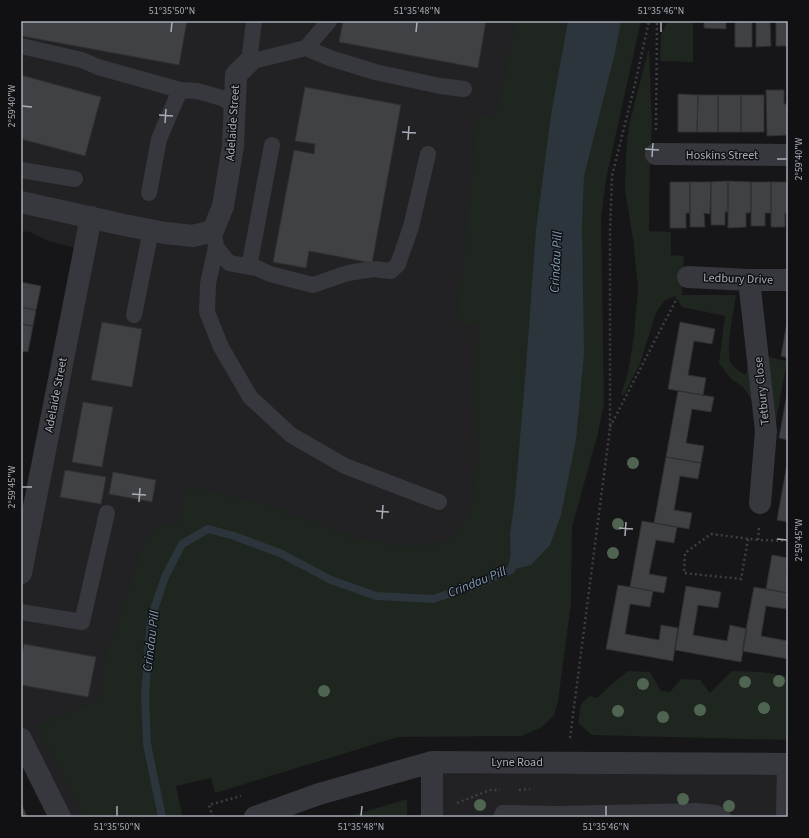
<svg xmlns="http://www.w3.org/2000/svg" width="809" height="838" font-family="'Source Sans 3',sans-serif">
  <rect width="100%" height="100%" fill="#161618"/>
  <path fill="#222225" d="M 21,21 L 568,21 L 511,570 L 280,553 L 162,817 L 60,817 L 21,733 L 21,573 L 84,250 L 48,241 L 30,232 L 21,231 Z
    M 432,762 L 788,764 L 788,817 L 432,817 Z"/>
  <path fill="#1e261f" d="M 516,21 L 641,21 L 606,179 L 601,218 L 604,404 L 597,437 L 572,527 L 571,603 L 558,702 L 554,715 L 542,727 L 522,736 L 398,737 L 215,793 L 211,778 L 176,786 L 182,815 L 175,817 L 85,817 L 37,726 L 101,699 L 104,661 L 125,602 L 141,550 L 153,529 L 180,520 L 186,486 L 259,503 L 317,523 L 351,537 L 397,546 L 436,544 L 451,539 L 470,512 L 478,462 L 476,385 L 478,326 L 457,322 L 478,114 L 495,117 L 508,62 Z
    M 668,21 L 693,21 L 693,62 L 660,61 L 661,34 Z
    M 649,48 L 652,127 L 650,152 L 649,231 L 671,232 L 671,255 L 684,256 L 682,295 L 736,295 C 734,307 726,352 730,361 C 733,368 740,372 746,375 L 750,353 L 787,361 L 773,437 L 757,408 L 743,387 L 731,379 L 719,363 L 725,316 L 682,307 L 675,296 L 664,301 L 656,313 L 640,363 L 624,395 L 621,394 L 628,372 L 634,336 L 638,288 L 633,239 L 625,189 L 626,153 L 629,125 Z
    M 628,671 L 650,672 L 661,691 L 670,692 L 681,679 L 700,680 L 710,693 L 732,671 L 762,672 L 786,676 L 788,684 L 788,740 L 592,735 L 578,723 L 581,704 L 589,696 L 597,698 L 612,684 Z
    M 407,799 L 407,817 L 347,817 Z"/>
  <path fill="#2c353c" d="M 568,21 L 621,21 L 614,57 L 584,176 L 582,225 L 584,354 L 576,440 L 561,515 L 550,545 L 531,565 L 511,570 L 510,534 L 515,498 L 526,367 L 536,230 L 551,115 Z"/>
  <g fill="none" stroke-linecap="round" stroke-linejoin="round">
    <path stroke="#2c353c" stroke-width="8" d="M 162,817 L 147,744 L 145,695 L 151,618 L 165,577 L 182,544 L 208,529 L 234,536 L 280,553 L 331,580 L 376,596 L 433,599 L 475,585 L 511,570 L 514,559"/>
  </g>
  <path fill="#404145" stroke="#303034" d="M 21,21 L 187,21 L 179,65 L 21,36 Z
    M 343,21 L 486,21 L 478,68 L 339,42 Z
    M 704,21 L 726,21 L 726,29 L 704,28 Z
    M 735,21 L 752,21 L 752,47 L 735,47 Z
    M 756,21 L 770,21 L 771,46 L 756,47 Z
    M 776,21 L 788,21 L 788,46 L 776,46 Z
    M 21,75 L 101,97 L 85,156 L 21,139 Z
    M 305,87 L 401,105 L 372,263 L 309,251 L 306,268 L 273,262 L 294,150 L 314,154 L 315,144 L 295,141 Z
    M 766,90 L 784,90 L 784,104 L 788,104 L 788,135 L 767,136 Z
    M 678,94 L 698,95 L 697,132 L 678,132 Z
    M 698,95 L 718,95 L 718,132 L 697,132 Z
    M 718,95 L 741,95 L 741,132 L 718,132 Z
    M 741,95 L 764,95 L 764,132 L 741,132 Z
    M 728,181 L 728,212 L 725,212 L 725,225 L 711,225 L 711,182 Z
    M 728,181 L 751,182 L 751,211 L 749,213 L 746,213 L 746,227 L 728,228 Z
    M 670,182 L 690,182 L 690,213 L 686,213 L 686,228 L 670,228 Z
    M 690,182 L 711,182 L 710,214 L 704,213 L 705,227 L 690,227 Z
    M 751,182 L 771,182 L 771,213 L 765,213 L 765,226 L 751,226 Z
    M 771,182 L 788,182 L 788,213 L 785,213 L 785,227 L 771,227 Z
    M 21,282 L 41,286 L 36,310 L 21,307 Z
    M 21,307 L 36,310 L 33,326 L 21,324 Z
    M 788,317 L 788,358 L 781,356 Z
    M 102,322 L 142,329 L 132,387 L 91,380 Z
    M 680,322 L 715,329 L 712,344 L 694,341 L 688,375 L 706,378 L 703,395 L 668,389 Z
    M 21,324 L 33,326 L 28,352 L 21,351 Z
    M 788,388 L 788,440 L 779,438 Z
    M 678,391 L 714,397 L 711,412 L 692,409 L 686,443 L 704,446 L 701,463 L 666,457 Z
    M 83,402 L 113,407 L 102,467 L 72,462 Z
    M 666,457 L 701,463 L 698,479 L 680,476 L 674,510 L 692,513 L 689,529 L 654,523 Z
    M 788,458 L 788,522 L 777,520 Z
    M 65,470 L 106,477 L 101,504 L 60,497 Z
    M 113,472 L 156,480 L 152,502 L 109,494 Z
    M 642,521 L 677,527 L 674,543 L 656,540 L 649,574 L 667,577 L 664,593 L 630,587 Z
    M 772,555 L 788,558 L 786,575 L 788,576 L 788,593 L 766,589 Z
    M 618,585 L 653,591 L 650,607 L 630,604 L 625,634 L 659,640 L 661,625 L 678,628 L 673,661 L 606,649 Z
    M 686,586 L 721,592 L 718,608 L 698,605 L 693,635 L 727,641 L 730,625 L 747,629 L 741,662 L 675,650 Z
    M 754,587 L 788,593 L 786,609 L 766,606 L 761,636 L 788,641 L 788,659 L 742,651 Z
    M 24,644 L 96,657 L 88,697 L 21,685 L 21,658 Z
    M 21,803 L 27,817 L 21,817 Z"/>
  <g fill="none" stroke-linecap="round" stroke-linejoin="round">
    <path stroke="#3d3f44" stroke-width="2.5" stroke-dasharray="2 3" stroke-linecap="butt" d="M 656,130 L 657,21
      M 610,427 L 677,298
      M 759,528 L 758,540 L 788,541
      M 748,539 L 741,579 L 684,573 L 685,553 L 711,534 L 758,540
      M 570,738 L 610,428 L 610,231 L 612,176 L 635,84 L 649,21
      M 519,790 L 530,789
      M 457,803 L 490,790 L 500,790
      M 213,817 L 209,805 L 241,796"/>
    <path stroke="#37383d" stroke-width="16" d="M 254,21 L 249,62 L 306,48 L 329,21
      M 21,46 L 82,60 L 98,67 L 180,90 L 197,91 L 222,98 L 235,106
      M 306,48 L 330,58 L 375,72 L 440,86 L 464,89
      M 21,170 L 75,179
      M 149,193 L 159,139 L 180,90
      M 215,240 L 216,247 L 229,263 L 257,268 L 270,274 L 313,285 L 348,273 L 373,269 L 391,271 L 398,264 L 411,227 L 428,154
      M 216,247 L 208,284 L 207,312 L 221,347 L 250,397 L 291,435 L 345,466 L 439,502
      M 249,267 L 272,145
      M 134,315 L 151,230
      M 21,612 L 82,622 L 107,513
      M 558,814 L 697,811 L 716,813 L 723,817
      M 501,817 L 503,813 L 558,814 L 558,817
      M 784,817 L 785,764"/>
    <path stroke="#37383d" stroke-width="22" d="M 656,154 L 788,155
      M 21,202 L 124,225 L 165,233 L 193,236 L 213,231 L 223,206 L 233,146 L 236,75 L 249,62
      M 688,277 L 749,280 L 788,280
      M 749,280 L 766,431 L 760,503
      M 21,573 L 91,217
      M 21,739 L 60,817
      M 255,817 L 319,794 L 432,762 L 788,764
      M 432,817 L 432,762"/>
  </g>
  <g fill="#506452">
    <circle cx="633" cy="463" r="6"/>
    <circle cx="618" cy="524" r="6"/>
    <circle cx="613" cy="553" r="6"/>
    <circle cx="779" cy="681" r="6"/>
    <circle cx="745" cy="682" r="6"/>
    <circle cx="643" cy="684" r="6"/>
    <circle cx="324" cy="691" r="6"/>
    <circle cx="764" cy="708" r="6"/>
    <circle cx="700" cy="710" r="6"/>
    <circle cx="618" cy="711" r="6"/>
    <circle cx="663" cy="717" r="6"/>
    <circle cx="683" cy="799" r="6"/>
    <circle cx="480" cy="805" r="6"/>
    <circle cx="729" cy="806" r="6"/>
  </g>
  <path fill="none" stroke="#a8adb8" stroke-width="1.5" d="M 171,32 L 172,22M 416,32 L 417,22M 661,32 L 661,22M 22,106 L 32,107M 159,115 L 173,116M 165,123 L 166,109M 402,132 L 416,133M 408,140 L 409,126M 645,149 L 659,150M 652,157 L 653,143M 777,159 L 787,159M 22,487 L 32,487M 132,494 L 146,495M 139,502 L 140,488M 376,511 L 389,512M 382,519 L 383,505M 619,528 L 633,529M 625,536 L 626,522M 777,539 L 787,540M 117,816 L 117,806M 361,816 L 362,806M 606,816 L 606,806"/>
  <g text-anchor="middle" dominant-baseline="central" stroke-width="3" stroke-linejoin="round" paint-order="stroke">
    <g font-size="12" fill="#a8adb8" stroke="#111113">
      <text transform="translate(233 123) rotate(-86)">Adelaide Street</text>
      <text x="722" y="155">Hoskins Street</text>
      <text transform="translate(738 279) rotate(2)">Ledbury Drive</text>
      <text transform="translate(762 391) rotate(-96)">Tetbury Close</text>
      <text transform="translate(56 395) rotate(-79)">Adelaide Street</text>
      <text x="517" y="762">Lyne Road</text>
    </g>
    <g font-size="13" font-style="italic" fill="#7f9bb3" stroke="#111113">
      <text transform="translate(556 262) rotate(-87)">Crindau Pill</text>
      <text transform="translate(477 582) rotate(-22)">Crindau Pill</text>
      <text transform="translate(151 641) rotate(-83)">Crindau Pill</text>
    </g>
  </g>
  <rect width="809" height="838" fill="none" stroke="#111113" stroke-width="44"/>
  <rect x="22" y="22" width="765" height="794" fill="none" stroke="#a8adb8" stroke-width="1.5"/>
  <g font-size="10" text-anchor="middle" fill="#a8adb8">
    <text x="172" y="14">51°35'50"N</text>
    <text x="417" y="14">51°35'48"N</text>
    <text x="661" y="14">51°35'46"N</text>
    <text transform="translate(11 106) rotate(-90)" y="4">2°59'40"W</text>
    <text transform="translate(798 159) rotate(-90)" y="4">2°59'40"W</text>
    <text transform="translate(11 487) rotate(-90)" y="4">2°59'45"W</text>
    <text transform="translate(798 540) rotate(-90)" y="4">2°59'45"W</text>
    <text x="117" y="830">51°35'50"N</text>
    <text x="361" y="830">51°35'48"N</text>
    <text x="606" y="830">51°35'46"N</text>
  </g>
</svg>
